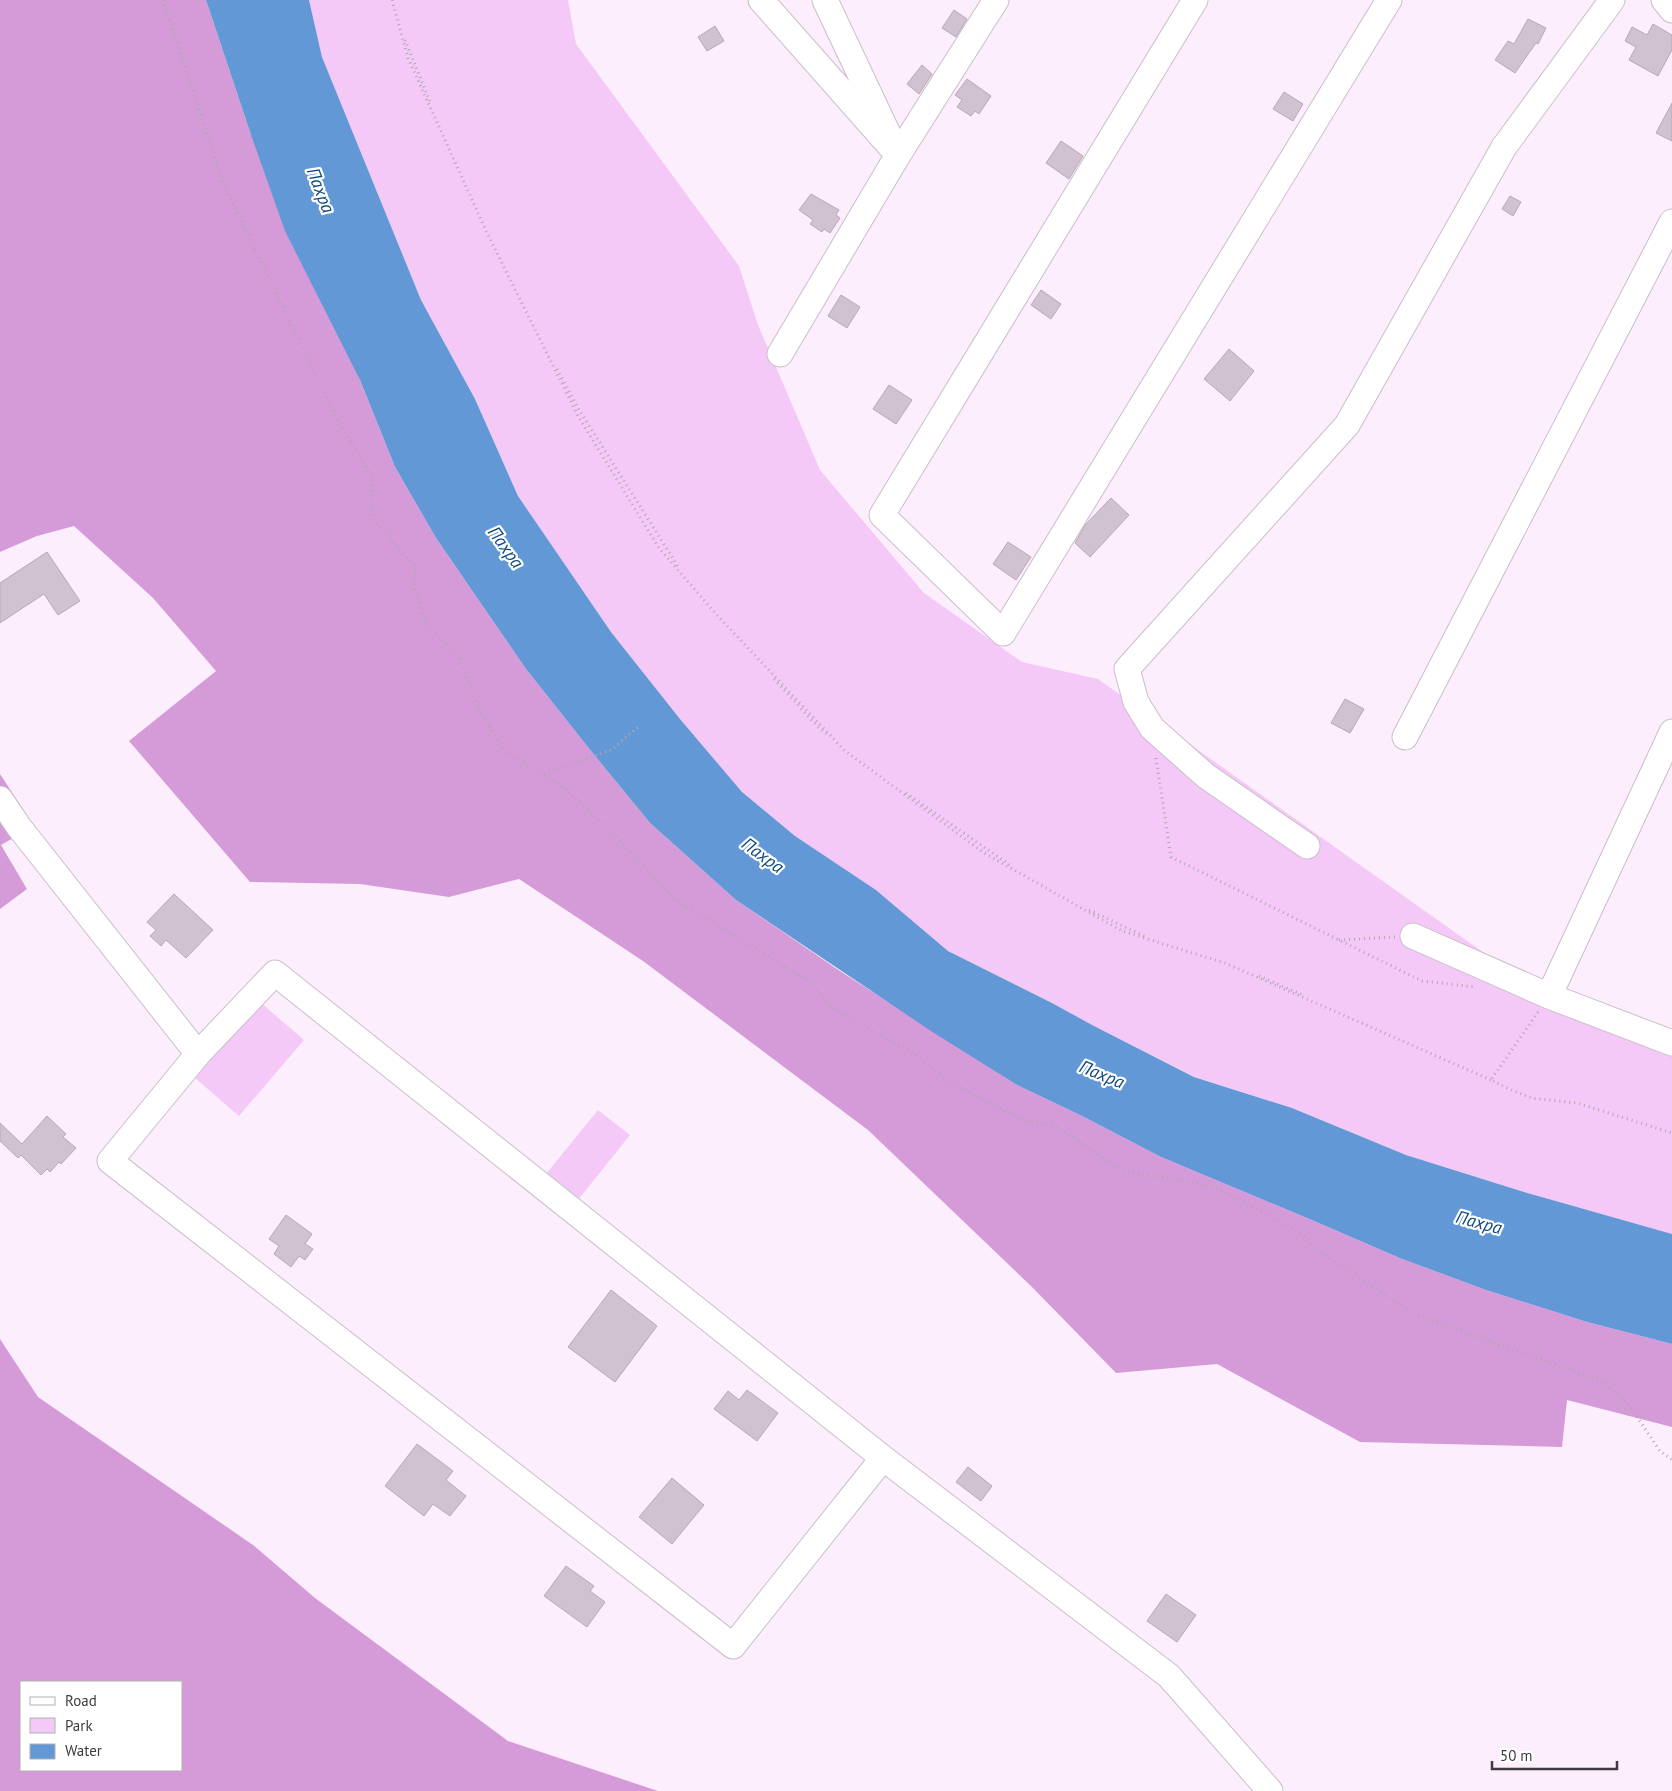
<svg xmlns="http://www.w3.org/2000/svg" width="1672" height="1791" font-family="'PT Sans',sans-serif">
  <rect width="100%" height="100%" fill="#fdeefd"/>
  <path fill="#f4c9f7" d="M 309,0 L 568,0 L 576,44 L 739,266 L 758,325 L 820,470 L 924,593 L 1022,662 L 1098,679 L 1529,985 L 1672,1037 L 1672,1234 L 1524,1192 L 1406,1155 L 1292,1108 L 1195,1077 L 1094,1026 L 1052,1003 L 948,951 L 876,890 L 795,836 L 742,792 L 680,719 L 611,632 L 518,496 L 475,399 L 421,300 L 322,57 Z
    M 260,1002 L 304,1040 L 239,1116 L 195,1078 Z
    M 598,1110 L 630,1135 L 578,1200 L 546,1174 Z"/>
  <path fill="#d59bd9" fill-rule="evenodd" d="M 0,0 L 206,0 L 250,132 L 360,380 L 395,467 L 436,538 L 526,669 L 591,751 L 650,823 L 736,900 L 840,971 L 1017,1085 L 1082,1116 L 1161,1157 L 1307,1218 L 1402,1259 L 1486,1290 L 1587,1322 L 1672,1344 L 1672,1427 L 1567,1400 L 1562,1447 L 1360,1442 L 1217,1364 L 1116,1373 L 1031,1286 L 868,1130 L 643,961 L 519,879 L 449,897 L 360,884 L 250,882 L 129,741 L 216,671 L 153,598 L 74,526 L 37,536 L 0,552 Z
    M 0,774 L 34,826 L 1,845 L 27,889 L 0,909 Z
    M 0,1339 L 38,1397 L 253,1545 L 315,1598 L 508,1741 L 658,1791 L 0,1791 ZM 21,1682 L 181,1682 L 181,1770 L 21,1770 Z"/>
  <path fill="#6298d5" d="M 206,0 L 309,0 L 322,57 L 421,300 L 475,399 L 518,496 L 611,632 L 680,719 L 742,792 L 795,836 L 876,890 L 948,951 L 1052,1003 L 1094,1026 L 1194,1077 L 1292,1108 L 1406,1155 L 1524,1192 L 1672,1234 L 1672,1344 L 1587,1322 L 1486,1290 L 1402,1259 L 1307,1218 L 1161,1157 L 1082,1116 L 1017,1085 L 931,1031 L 736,900 L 650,823 L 591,751 L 526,669 L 436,538 L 395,467 L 360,380 L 285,231 L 250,132 Z"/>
  <path fill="#d1c2d2" stroke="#b7a9b8" d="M 954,10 L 967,19 L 956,37 L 942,28 Z
    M 1528,19 L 1546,28 L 1538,44 L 1536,43 L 1515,73 L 1495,60 L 1508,41 L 1514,44 Z
    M 1653,24 L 1672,35 L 1672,50 L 1658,76 L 1629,60 L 1636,47 L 1625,41 L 1632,27 L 1647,35 Z
    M 715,26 L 724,41 L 707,51 L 698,37 Z
    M 922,65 L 932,74 L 919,94 L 907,84 Z
    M 967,79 L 991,96 L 979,114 L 975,111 L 971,116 L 957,107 L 962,100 L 955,95 Z
    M 1284,92 L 1303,104 L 1293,121 L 1273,109 Z
    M 1672,103 L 1672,141 L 1656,133 Z
    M 1061,141 L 1083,156 L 1069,179 L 1046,163 Z
    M 811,194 L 839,210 L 836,215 L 840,218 L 830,233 L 824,229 L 822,232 L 810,224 L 813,220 L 799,210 Z
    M 1510,196 L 1521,202 L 1513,216 L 1502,209 Z
    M 1041,290 L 1061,304 L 1051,319 L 1031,305 Z
    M 841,295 L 860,307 L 847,328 L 828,316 Z
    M 1229,349 L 1254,371 L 1230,401 L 1204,379 Z
    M 889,385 L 912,400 L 896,424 L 873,409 Z
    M 1111,498 L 1129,515 L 1090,557 L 1075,543 L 1085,525 Z
    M 1008,542 L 1031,557 L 1016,580 L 993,564 Z
    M 47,552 L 80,601 L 58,615 L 44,594 L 0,623 L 0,583 Z
    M 1345,699 L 1364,709 L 1350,733 L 1331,723 Z
    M 174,894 L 213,930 L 186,958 L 166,940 L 161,946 L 150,936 L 156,930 L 147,922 Z
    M 47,1116 L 66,1134 L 63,1137 L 76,1148 L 61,1164 L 59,1162 L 50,1172 L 47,1169 L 41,1175 L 21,1155 L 18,1158 L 0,1141 L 0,1123 L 22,1144 Z
    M 286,1215 L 312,1234 L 305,1244 L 313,1249 L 305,1260 L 299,1256 L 291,1267 L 274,1254 L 279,1246 L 269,1239 Z
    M 611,1290 L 657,1326 L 615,1382 L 568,1347 Z
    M 747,1390 L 778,1413 L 757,1441 L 714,1409 L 728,1391 L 739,1400 Z
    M 417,1444 L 453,1471 L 446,1480 L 466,1496 L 450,1516 L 433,1504 L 424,1516 L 385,1486 Z
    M 968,1467 L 992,1486 L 981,1501 L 956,1482 Z
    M 672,1478 L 704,1505 L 672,1544 L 639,1517 Z
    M 566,1566 L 594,1586 L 590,1591 L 605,1602 L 587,1627 L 544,1596 Z
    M 1166,1594 L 1196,1615 L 1177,1642 L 1147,1621 Z"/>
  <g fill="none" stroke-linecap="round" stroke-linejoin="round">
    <g stroke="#cbbdcc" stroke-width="27">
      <path id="minor" d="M 761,0 L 898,155 L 780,354
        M 825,0 L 898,155 L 996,0
        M 1195,0 L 882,515 L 1003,633 L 1389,0
        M 1664,0 L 1672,10
        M 1405,737 L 1672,222
        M 0,799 L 19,827 L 198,1054
        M 1307,846 L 1206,776 L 1152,728 L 1136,702 L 1127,669 L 1347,425 L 1504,147 L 1612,0
        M 1413,936 L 1549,996 L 1672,1043
        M 1549,996 L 1672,732
        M 883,1458 L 733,1646 L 110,1161 L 198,1054 L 275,973 L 883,1458 L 1169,1676 L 1270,1791"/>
    </g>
    <path stroke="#b2a6b2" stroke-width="3" stroke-dasharray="1 4" stroke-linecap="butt" d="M 163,0 L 223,183 L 334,413 L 372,477 L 373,519 L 415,567 L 414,585 L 428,626 L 458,654 L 479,710 L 505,751 L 567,790 L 614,834 L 674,899 L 812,983 L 831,1008 L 917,1055 L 950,1082 L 1024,1121 L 1056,1126 L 1122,1170 L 1213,1187 L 1257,1209 L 1304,1235 L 1315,1248 L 1416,1315 L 1604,1382 L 1629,1405 L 1660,1451 L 1672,1460
      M 392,0 L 408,58 L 487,233 L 579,418 L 659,548 L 716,614 L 844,750 L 984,853 L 1122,931 L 1225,963 L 1491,1080
      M 405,40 L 431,104
      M 557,369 L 578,408 L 679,568
      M 774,679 L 818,727 L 827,734
      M 1156,758 L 1171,857 L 1422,981 L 1475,987
      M 544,774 L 611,750 L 638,727
      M 906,793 L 1010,865
      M 1089,910 L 1146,937
      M 1339,940 L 1395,937
      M 1259,976 L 1303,995
      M 1538,1012 L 1491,1080 L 1509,1089 L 1532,1098 L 1577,1103 L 1672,1133"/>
    <use href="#minor" stroke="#fff" stroke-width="25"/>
  </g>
  <g text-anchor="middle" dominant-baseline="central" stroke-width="4.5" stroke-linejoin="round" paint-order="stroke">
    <g font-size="18" font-style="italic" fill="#0f4981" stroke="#fff">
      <text transform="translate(321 190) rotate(69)">Пахра</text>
      <text transform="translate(506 547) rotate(54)">Пахра</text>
      <text transform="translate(763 855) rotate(36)">Пахра</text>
      <text transform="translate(1102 1074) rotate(22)">Пахра</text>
      <text transform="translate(1479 1222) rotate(15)">Пахра</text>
    </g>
  </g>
  <rect x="20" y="1681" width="162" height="90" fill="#ffffff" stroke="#b3b0b3"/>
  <rect x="30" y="1697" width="25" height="8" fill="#ffffff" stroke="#b3b0b3"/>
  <text x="65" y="1706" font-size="15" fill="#403a40">Road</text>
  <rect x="30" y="1718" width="25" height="15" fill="#f4c9f7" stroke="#b3b0b3"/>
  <text x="65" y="1731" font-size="15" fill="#403a40">Park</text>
  <rect x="30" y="1744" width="25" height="15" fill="#6298d5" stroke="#b3b0b3"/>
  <text x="65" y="1756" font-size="15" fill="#403a40">Water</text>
  <path d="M1492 1761v8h125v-8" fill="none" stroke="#403a40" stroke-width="2.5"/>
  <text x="1500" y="1761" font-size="15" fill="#403a40" stroke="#ffffff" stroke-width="4" paint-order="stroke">50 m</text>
</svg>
